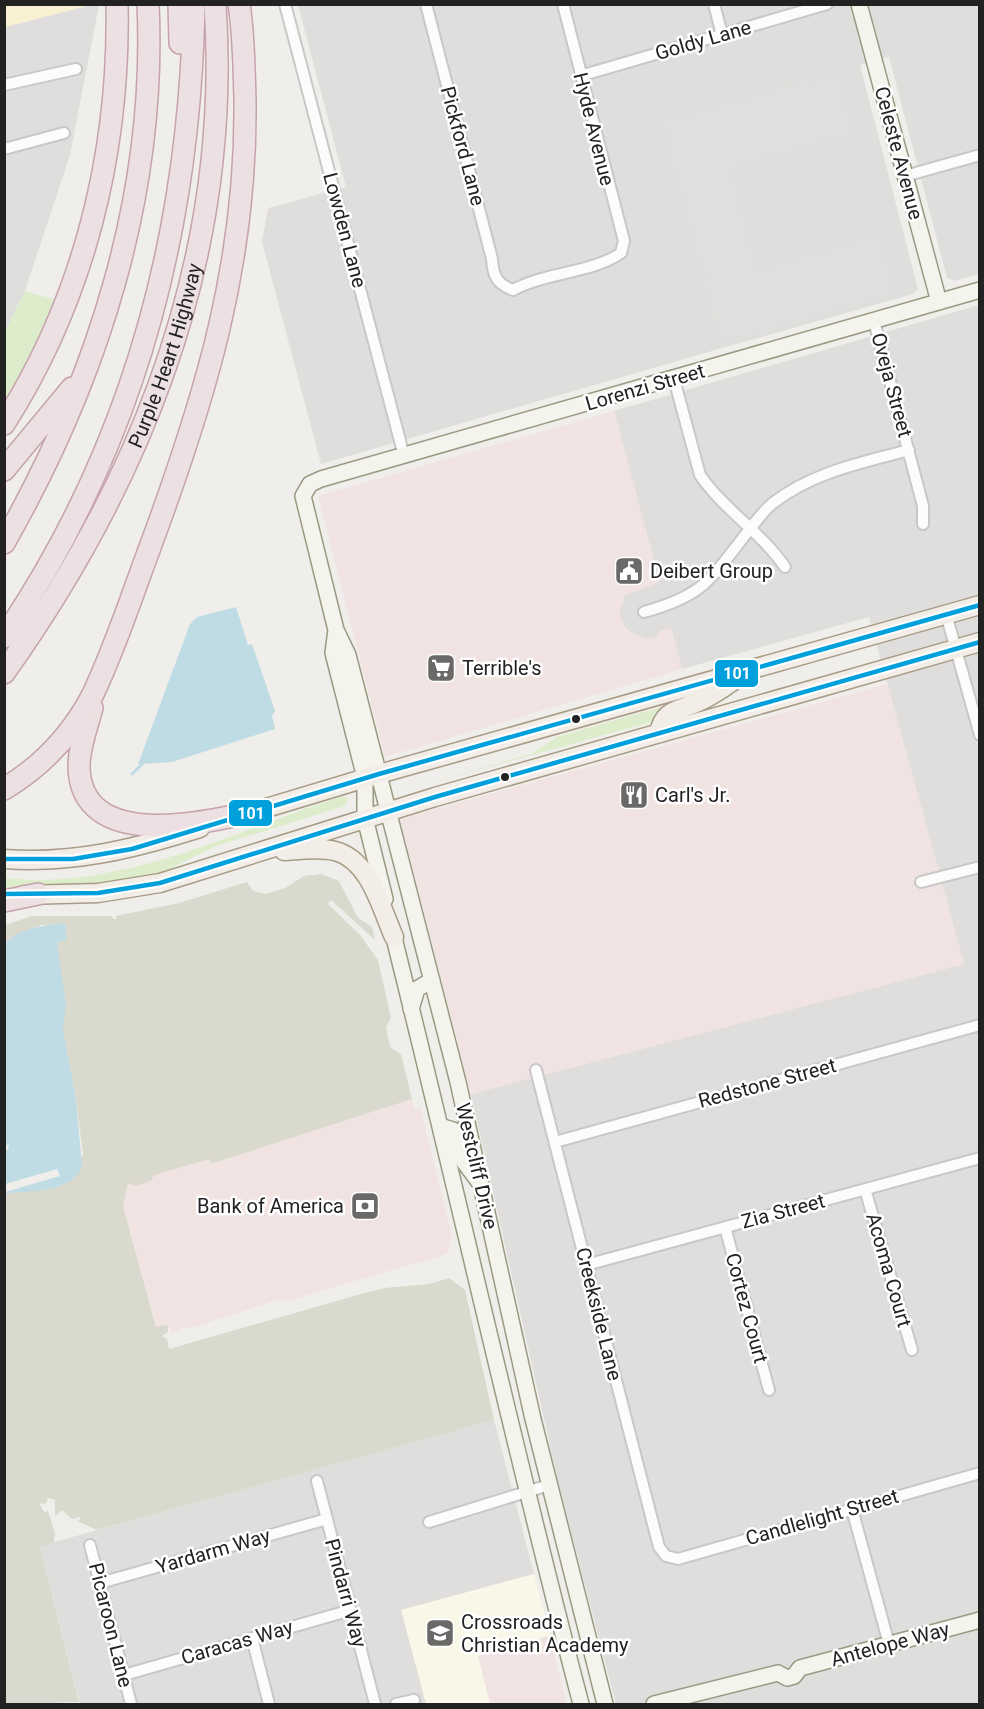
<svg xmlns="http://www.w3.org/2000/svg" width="984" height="1709" font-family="Roboto,sans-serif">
  <rect width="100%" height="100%" fill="#f0eeeb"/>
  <path fill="#dfdedc" d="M 91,5 L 99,5 L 70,155 L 25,291 L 5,332 L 4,27 Z
    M 298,5 L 979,5 L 979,274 L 955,281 L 947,278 L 889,57 L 860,65 L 663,123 L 722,348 L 321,464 L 262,242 L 268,208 L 346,187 Z
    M 979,305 L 979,1704 L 616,1704 L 558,1481 L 471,1094 L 964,964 L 869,617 L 682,669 L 671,628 L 657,637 L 645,639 L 626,629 L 619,614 L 625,595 L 659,580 L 614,411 Z
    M 494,1420 L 534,1574 L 402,1610 L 426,1704 L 80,1704 L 40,1546 Z"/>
  <path fill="#f1e3e1" d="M 614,411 L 659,581 L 654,585 L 625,595 L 619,614 L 626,629 L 645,639 L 657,637 L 660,631 L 671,628 L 682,669 L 385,757 L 318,496 Z
    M 887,684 L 964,964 L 471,1094 L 400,819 Z
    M 412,1099 L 415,1110 L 420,1107 L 452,1236 L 447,1254 L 287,1301 L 281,1299 L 193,1327 L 184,1328 L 180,1323 L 182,1330 L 171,1333 L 169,1325 L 157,1328 L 123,1206 L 128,1183 L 135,1186 L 151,1181 L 154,1175 L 210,1159 L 212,1164 Z
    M 550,1635 L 566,1704 L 490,1704 L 478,1656 Z"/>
  <path fill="#f8f7e8" d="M 534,1574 L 550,1635 L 478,1656 L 490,1704 L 426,1704 L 401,1610 Z"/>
  <path fill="#dededc" d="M 860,65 L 918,289 L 913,294 L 722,348 L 663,123 Z"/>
  <path fill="#d9d9cd" d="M 321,874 L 339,881 L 358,918 L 372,927 L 375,940 L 331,900 L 328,904 L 360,935 L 378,960 L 391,1018 L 386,1027 L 388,1039 L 391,1048 L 401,1054 L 412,1099 L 211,1164 L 210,1159 L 154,1175 L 151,1181 L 135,1186 L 128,1183 L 123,1206 L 156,1327 L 168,1325 L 168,1332 L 162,1336 L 167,1339 L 169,1349 L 361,1294 L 385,1288 L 429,1284 L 449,1278 L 465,1290 L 494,1420 L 97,1530 L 77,1521 L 81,1519 L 80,1517 L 72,1519 L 62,1510 L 55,1516 L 55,1500 L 48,1498 L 45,1504 L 39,1503 L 44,1512 L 48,1511 L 55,1533 L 54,1542 L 40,1547 L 79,1702 L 5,1704 L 5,1194 L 61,1186 L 83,1155 L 76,1099 L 63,1030 L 57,942 L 66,940 L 65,924 L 41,925 L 9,939 L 5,944 L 5,925 L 32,916 L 112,916 L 113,919 L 117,919 L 116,916 L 179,903 L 247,882 L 253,891 L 266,894 L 285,888 L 304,876 Z"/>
  <path fill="#ddeccb" d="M 25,291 L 56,300 L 28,362 L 5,404 L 5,332 Z
    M 696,697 L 655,721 L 409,789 L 531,754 L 557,737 Z
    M 343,796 L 348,799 L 345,806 L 216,846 L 155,876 L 108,884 L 38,889 L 5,887 L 4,878 C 124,891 233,831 343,796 Z"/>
  <path fill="#f8f0d0" d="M 5,4 L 91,4 L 91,5 L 5,27 Z"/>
  <path fill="#e0dfde" d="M 838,72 L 854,135 L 733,170 L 758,268 L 880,233 L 897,295 L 722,345 L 663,123 Z"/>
  <path fill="#bfdbe3" d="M 236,607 L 248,645 L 252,644 L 275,711 L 272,716 L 275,729 L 172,762 L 138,764 L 190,624 L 197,617 Z
    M 65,923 L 67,940 L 57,942 L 66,1005 L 63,1030 L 76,1099 L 82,1166 C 72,1194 29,1190 5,1194 L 5,1192 L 60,1176 L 57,1169 L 5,1184 L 5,1149 L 8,1150 L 9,1145 L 4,1144 L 5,944 C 18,928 46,925 65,923 Z"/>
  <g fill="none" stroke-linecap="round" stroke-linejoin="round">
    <path stroke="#bfdbe3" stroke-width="3" d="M 132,774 L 143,763"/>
    <g stroke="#c9c8c7" stroke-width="14">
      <path id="street" d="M 285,4 L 404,456
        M 426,4 L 492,259 C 493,276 497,284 513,290 C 546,272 592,273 621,253 L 624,241 L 563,4
        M 714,4 L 722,35
        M 580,76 L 827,4
        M 4,85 L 76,69
        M 4,149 L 64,133
        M 905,176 L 980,155
        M 874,321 L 923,506 L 923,524
        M 674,379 L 700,475 C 724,510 761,532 785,567
        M 644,612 C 704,595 709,581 746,534 C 754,524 763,511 773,503 C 813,472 861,463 909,450
        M 946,614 L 980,735
        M 921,882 L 980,867
        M 536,1070 L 659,1547 L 666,1556 L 678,1559 L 980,1473
        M 555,1142 L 980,1025
        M 865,1189 L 912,1350
        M 725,1227 L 769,1390
        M 586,1265 L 980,1158
        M 317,1481 L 375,1704
        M 852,1509 L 889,1644
        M 429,1522 L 549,1485
        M 90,1545 L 131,1704
        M 100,1583 L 327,1519
        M 252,1638 L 269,1704
        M 124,1675 L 351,1610
        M 396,1704 L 414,1700"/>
    </g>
    <g stroke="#999a82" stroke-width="18">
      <path id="secondary" d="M 859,4 L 939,302
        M 336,630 L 333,653 L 365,778 L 365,818 L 385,899
        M 391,926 C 456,1185 513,1446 581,1704
        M 411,1009 L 417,989 L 432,980
        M 440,1126 L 453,1130 L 464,1162 L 479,1182
        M 605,1704 L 533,1419 L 458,1082 L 348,655 L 336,630 L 303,496 L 310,484 L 321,479 L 980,290
        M 654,1704 L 778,1673 L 787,1678 L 794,1676 L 800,1668 L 980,1620"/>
    </g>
    <g stroke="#a79c86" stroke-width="21">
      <path id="primary" d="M 659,733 C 664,708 679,711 698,702 C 710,697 721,689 732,682
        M 243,815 L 379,774 L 980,605
        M 284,851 C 300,850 319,847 335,851 C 370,860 381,908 394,937
        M 4,859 C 73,864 134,849 200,828
        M 24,895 L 98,893 L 160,883 L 435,797 L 980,642"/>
    </g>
    <g stroke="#c5a2ac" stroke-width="24">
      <g id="highway">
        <path d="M 179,4 L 180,43"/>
        <path d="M 4,424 C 84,299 120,152 117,4"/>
        <path d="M 4,470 L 72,388"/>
        <path d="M 4,543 C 97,380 157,194 148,4"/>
        <path d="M 4,637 C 134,446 190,233 194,4"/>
        <path id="s1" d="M 4,673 C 145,475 232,251 215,4"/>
        <path d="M 92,708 C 87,727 79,747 79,766 C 80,852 206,823 256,811"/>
        <path d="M 4,789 C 42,766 73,733 93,694 C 115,648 131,598 149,550 C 205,399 247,263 245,100 C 244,68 244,36 239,4"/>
        <path d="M 4,901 L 38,894"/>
      </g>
    </g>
    <use href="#street" stroke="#fdfcfc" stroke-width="10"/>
    <use href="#secondary" stroke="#f4f4ed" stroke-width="15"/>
    <use href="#primary" stroke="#f3ede7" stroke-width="18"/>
    <use href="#highway" stroke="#ece0e2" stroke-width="21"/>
    <g stroke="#fff" stroke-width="9">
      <path id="bus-1" d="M 4,859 L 73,859 L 132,849 L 379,774 L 980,605
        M 4,894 L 98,893 L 160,883 L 435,797 L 980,642"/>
    </g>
    <use href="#bus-1" stroke="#00a0dc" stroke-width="4.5"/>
  </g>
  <defs>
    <g id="civic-square" transform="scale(1.5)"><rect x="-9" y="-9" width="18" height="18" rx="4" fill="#6a6968" stroke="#fff"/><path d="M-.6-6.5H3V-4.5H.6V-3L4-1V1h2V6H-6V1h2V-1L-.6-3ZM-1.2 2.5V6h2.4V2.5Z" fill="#fff"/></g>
    <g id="supermarket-square" transform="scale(1.5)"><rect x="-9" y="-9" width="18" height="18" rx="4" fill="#6a6968" stroke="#fff"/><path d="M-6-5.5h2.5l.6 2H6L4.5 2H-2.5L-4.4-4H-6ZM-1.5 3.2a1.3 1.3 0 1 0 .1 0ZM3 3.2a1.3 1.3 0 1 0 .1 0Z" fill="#fff"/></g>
    <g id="restaurant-square" transform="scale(1.5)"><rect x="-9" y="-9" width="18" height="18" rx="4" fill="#6a6968" stroke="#fff"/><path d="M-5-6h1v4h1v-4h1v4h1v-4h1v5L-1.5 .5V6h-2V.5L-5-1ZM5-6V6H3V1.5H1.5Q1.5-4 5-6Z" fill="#fff"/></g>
    <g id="bank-square" transform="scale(1.5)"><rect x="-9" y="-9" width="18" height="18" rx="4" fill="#6a6968" stroke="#fff"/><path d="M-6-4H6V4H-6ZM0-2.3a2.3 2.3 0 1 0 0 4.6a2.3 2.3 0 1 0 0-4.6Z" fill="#fff"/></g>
    <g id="school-square" transform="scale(1.5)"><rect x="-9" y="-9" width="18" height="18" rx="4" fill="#6a6968" stroke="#fff"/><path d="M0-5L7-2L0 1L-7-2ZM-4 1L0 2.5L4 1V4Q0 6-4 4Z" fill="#fff"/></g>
  </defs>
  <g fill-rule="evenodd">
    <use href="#civic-square" x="629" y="571"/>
    <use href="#supermarket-square" x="441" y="668"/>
    <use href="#restaurant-square" x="634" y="795"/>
    <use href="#bank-square" x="365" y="1206"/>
    <use href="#school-square" x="440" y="1633"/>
  </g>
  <g fill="#222" stroke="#fff" stroke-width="2">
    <circle cx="576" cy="719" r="5"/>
    <circle cx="505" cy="777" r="5"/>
  </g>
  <g text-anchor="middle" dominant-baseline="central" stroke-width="5" stroke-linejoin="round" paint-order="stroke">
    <g font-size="20" fill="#222" stroke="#fff">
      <text transform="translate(703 40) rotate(-16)">Goldy Lane</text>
      <text transform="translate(594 129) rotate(76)">Hyde Avenue</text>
      <text transform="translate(463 146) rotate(75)">Pickford Lane</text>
      <text transform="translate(899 153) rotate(75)">Celeste Avenue</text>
      <text transform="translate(345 230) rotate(75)">Lowden Lane</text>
      <text stroke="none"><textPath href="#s1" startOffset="358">Purple Heart Highway</textPath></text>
      <text transform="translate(892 385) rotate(75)">Oveja Street</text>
      <text transform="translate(645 387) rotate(-16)">Lorenzi Street</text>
      <text transform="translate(767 1083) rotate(-15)">Redstone Street</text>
      <text transform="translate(477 1166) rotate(77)">Westcliff Drive</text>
      <text transform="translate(783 1211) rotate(-15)">Zia Street</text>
      <text transform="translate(889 1270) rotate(74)">Acoma Court</text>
      <text transform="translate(747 1308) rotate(75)">Cortez Court</text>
      <text transform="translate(599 1314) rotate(76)">Creekside Lane</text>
      <text transform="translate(822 1517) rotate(-16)">Candlelight Street</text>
      <text transform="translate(213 1551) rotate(-16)">Yardarm Way</text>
      <text transform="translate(346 1593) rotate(75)">Pindarri Way</text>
      <text transform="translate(111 1625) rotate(76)">Picaroon Lane</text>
      <text transform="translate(237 1642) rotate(-16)">Caracas Way</text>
      <text transform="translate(890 1644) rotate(-15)">Antelope Way</text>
    </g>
    <g font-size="20" fill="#222" stroke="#fff" text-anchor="start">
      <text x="650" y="571">Deibert Group</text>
      <text x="462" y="668">Terrible's</text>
      <text x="655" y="795">Carl's Jr.</text>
      <text x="344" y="1206" text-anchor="end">Bank of America</text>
      <text x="461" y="1622">Crossroads<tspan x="461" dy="23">Christian Academy</tspan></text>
    </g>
  </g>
  <g stroke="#fff" stroke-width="2">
    <rect x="714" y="659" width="45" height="29" rx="6" fill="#00a0dc"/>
    <rect x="228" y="799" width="45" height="28" rx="6" fill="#00a0dc"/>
  </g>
  <g font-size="16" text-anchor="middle" font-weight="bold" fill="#fff">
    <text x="737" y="679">101</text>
    <text x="251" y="819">101</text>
  </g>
  <rect width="984" height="1709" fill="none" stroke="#222222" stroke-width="12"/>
</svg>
